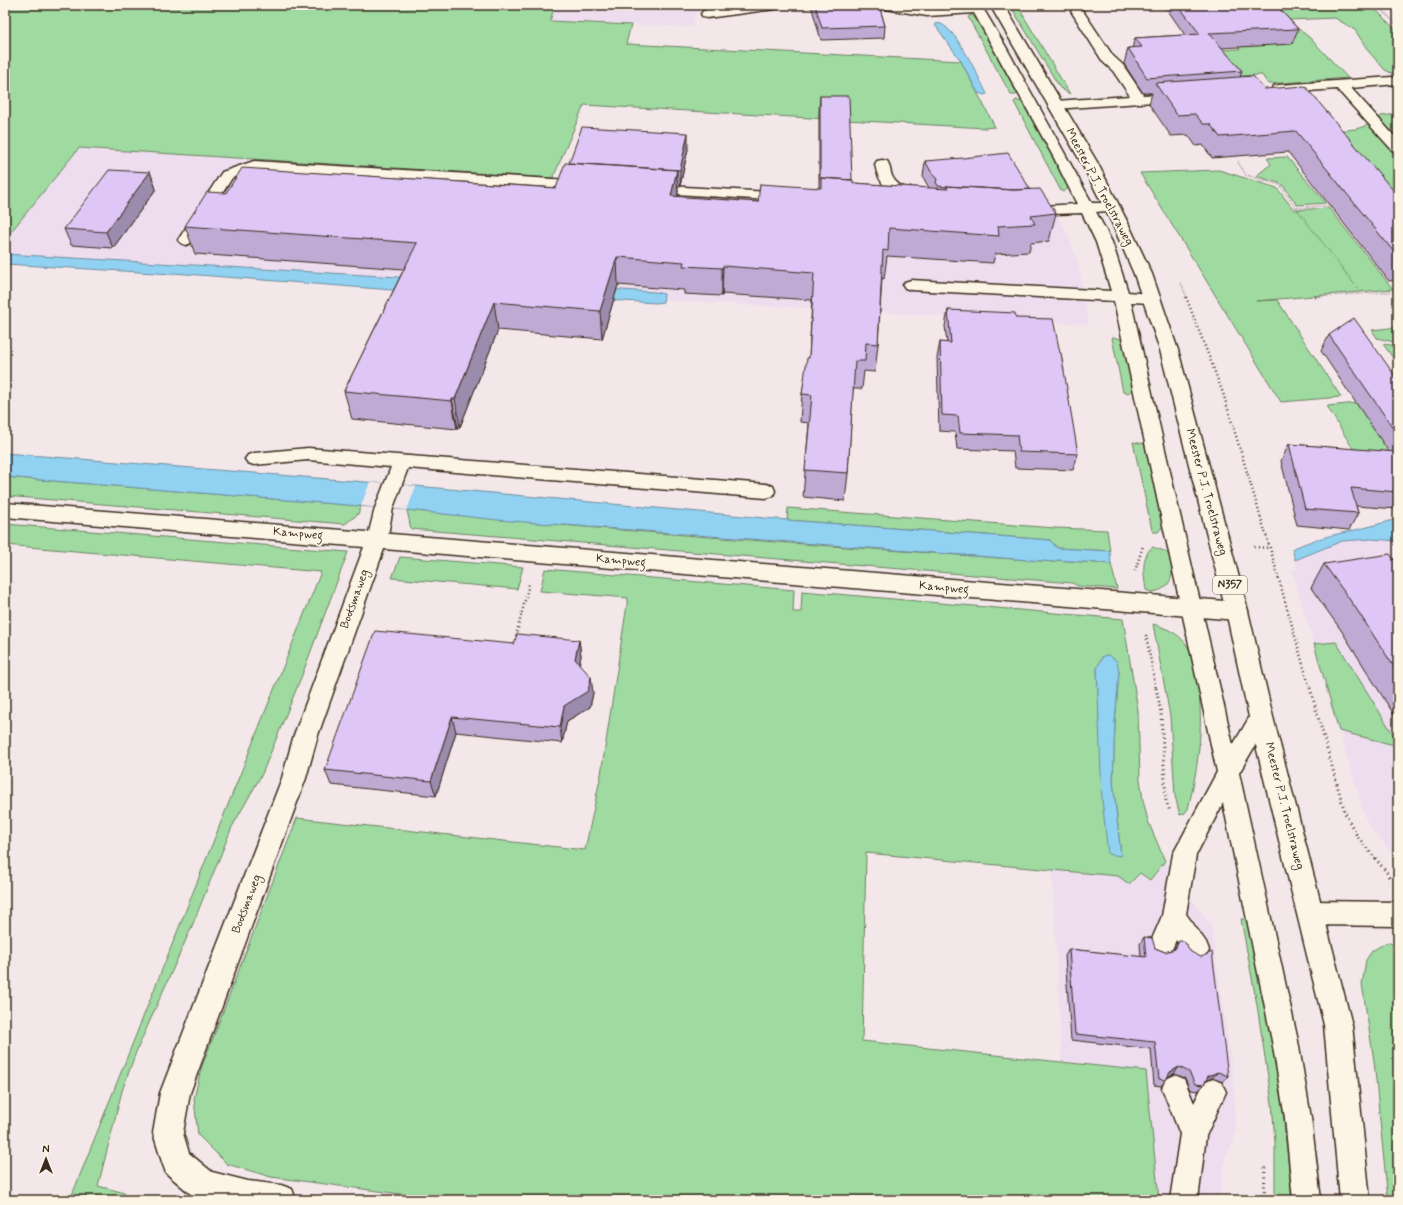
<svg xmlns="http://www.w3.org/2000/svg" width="1403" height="1205" font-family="Mynerve,sans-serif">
  <rect width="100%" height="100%" fill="#f3e7ea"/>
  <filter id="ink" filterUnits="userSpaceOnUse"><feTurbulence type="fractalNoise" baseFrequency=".025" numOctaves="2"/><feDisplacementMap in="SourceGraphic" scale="8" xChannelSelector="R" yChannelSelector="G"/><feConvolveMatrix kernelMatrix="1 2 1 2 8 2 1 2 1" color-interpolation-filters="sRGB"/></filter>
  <g filter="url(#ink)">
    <path fill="#edddee" d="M 555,5 L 698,5 L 693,27 L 550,21 Z
      M 79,148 L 1054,208 L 1071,243 L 1078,264 L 1089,324 L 664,300 L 664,294 L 655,292 L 5,254 L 5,239 Z
      M 1372,539 L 1398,541 L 1398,860 L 1370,827 L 1365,817 L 1292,570 L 1297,570 L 1295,560 L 1342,541 Z
      M 1165,861 L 1180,884 L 1211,925 L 1234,1082 L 1236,1132 L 1232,1144 L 1225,1157 L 1219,1200 L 1159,1200 L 1146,1071 L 1062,1062 L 1052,870 L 1118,876 L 1140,873 L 1150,880 Z"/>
    <path fill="#9fdaa1" stroke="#6d8260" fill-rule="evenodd" d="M 5,5 L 555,5 L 550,21 L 631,25 L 626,44 L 961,61 L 995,127 L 985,128 L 584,105 L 553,178 L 79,148 L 5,239 Z
      M 1010,5 L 1017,5 L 1070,94 L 1060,88 Z
      M 1262,5 L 1371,5 L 1398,32 L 1398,76 L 1385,70 L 1369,52 L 1355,30 L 1335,18 L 1289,20 L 1292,24 L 1309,37 L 1348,78 L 1268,84 L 1262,75 L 1235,76 L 1207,51 L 1240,49 L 1215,18 Z
      M 971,15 C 982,19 1011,79 1018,92 L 1016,95 L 1011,95 L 968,17 Z
      M 1016,100 L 1024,103 L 1068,186 L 1068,188 L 1064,192 L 1061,191 L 1014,102 Z
      M 1398,114 L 1398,140 L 1379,118 L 1381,116 Z
      M 1368,125 L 1398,157 L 1398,199 L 1321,132 L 1356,129 Z
      M 1287,157 L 1326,203 L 1297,205 L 1282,184 L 1256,176 L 1271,164 L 1267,158 Z
      M 1219,170 L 1277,188 L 1294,210 L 1329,208 L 1393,289 L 1256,301 L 1277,300 L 1341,397 L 1281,402 L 1140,173 Z
      M 1398,327 L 1398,343 L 1377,338 L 1372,330 Z
      M 1113,337 L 1120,339 L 1123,342 L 1133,389 L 1128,393 L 1123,392 L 1112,338 Z
      M 1383,344 L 1398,346 L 1398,365 Z
      M 1358,403 L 1398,461 L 1369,475 L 1327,406 Z
      M 1133,442 L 1145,444 L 1163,526 L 1158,532 L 1153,532 L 1152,530 Z
      M 5,477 L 361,506 L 358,514 L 345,524 L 5,496 Z
      M 788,508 L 1055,528 L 1107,530 L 1110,551 L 1057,548 L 1050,540 L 787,520 Z
      M 407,510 C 622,533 839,546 1055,562 L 1056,560 L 1111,564 L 1117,589 L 1078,586 L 1072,583 L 411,529 Z
      M 5,524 L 348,552 L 302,675 L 262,774 L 232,827 L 192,926 L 136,1052 L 122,1091 L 98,1186 L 125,1193 L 122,1200 L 70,1200 L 321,572 L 5,545 Z
      M 1153,547 C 1157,549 1165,550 1168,554 C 1170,556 1170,560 1171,563 C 1175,578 1168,591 1151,592 L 1146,590 C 1144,577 1140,555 1153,547 Z
      M 400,557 L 523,567 L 517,589 L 392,578 Z
      M 545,569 L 794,590 L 793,612 L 801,612 L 802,591 L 1123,619 L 1138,710 L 1140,779 L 1143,800 L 1148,821 L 1165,861 L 1150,880 L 1140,873 L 1129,884 L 1118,876 L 866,853 L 862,1041 L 1146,1071 L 1159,1200 L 447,1200 L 271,1177 L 227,1164 L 198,1135 L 194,1099 L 201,1069 L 297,818 L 585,850 L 601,774 L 628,598 L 540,591 ZM 1103,656 L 1119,671 L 1115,723 L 1113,781 L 1121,856 L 1100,732 L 1097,669 Z
      M 1153,624 C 1166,628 1178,633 1186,644 C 1192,653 1193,663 1196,673 C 1205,721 1199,763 1188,809 L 1185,813 L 1180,815 L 1175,796 L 1170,716 Z
      M 1336,642 L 1398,742 L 1398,746 L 1339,731 L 1314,644 Z
      M 1241,919 L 1247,919 L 1273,1041 L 1284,1120 L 1292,1200 L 1275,1200 L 1275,1142 L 1272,1103 L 1257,1005 Z
      M 1387,942 L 1395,945 L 1398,954 L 1398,1200 L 1388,1200 L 1374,1061 L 1362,984 L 1366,960 L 1372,951 Z"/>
    <path fill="#91d1f2" stroke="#6f8e9d" d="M 937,23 C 954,23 979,78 987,94 L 984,95 L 978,93 L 961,61 L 935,25 Z
      M 5,254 L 655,292 L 664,294 L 663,302 L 656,303 L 484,293 L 482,297 L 173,273 L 172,274 L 5,264 Z
      M 5,453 L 416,486 L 787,520 L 1050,540 L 1057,548 L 1110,551 L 1111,564 L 1057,560 L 1055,562 L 498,520 L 407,510 L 5,477 Z
      M 1398,519 L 1398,541 L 1372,539 L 1342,541 L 1295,560 L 1292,549 C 1313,539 1333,535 1355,530 C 1370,527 1384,522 1398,519 Z
      M 1108,655 L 1117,661 L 1119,671 L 1115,723 L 1113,781 L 1121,856 L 1108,854 L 1102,799 L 1097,668 L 1103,656 Z"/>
    <path fill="#f3e7ea" d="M 370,482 L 416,486 L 407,510 L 361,506 Z"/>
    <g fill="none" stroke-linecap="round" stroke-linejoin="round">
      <g stroke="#3b2a1e" stroke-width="3">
        <path id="service" d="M 747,5 L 781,5 L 779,8 L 775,9 L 707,18 L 703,17 L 701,14 L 703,11 L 707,10 Z
          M 880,5 L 908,5 L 927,8 L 981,5 L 1006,47 L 1092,203 L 1112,203 L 1117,204 L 1119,207 L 1117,210 L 1096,212 L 1112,242 L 1128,292 L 1158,295 L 1160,298 L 1158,301 L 1152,303 L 1131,302 L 1233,745 L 1253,711 L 1261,708 L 1269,711 L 1272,717 L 1239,773 L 1298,1041 L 1311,1118 L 1321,1200 L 1293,1200 L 1285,1118 L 1272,1041 L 1223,803 L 1196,855 L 1186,914 L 1206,942 L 1209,950 L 1206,958 L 1197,962 L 1188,958 L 1176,940 L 1170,954 L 1161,957 L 1152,954 L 1149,946 L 1162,916 L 1173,854 L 1217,772 L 1114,301 L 911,290 L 905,288 L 903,285 L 905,282 L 911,280 L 1111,291 L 1096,242 L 1082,213 L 1026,215 L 1021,214 L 1019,211 L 1021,208 L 1026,207 L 1077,204 L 1054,158 L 974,13 L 927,16 L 886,9 L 882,8 Z
          M 1077,7 L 1081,8 L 1113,56 L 1123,65 L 1143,95 L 1177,93 L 1182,94 L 1184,97 L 1182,100 L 1055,109 L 1050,108 L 1048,105 L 1050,102 L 1055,101 L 1130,96 L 1113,71 L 1103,62 L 1071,11 L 1073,8 Z
          M 1392,77 L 1398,80 L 1397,84 L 1351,88 L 1398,140 L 1398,152 L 1393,151 L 1337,89 L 1279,93 L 1274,92 L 1272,89 L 1274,86 L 1279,85 Z
          M 882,160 L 887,161 C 890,165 890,171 892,176 C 897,187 910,190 921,193 L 923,196 L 921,199 C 915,201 911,199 905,198 C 887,193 878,182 875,164 L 877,161 Z
          M 254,161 L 585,181 L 590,182 L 592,185 L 590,188 L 585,189 L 255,169 L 232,178 L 191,243 L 186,245 L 181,243 L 178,240 L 222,172 Z
          M 651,185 L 784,193 L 789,194 L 791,197 L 789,200 L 784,201 L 646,192 L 644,189 L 646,186 Z
          M 308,448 L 766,484 L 773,486 L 775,491 L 773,496 L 766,498 L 408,468 L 393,508 L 387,540 L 384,545 L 377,547 L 370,545 L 367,540 L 375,508 L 391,467 L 308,460 L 254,465 L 248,463 L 245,459 L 248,455 L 254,453 Z
          M 1175,1075 L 1184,1079 L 1194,1103 L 1204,1083 L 1213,1079 L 1222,1083 L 1226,1092 L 1206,1136 L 1198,1200 L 1170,1200 L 1180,1134 L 1162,1088 L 1166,1079 Z"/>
      </g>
      <g stroke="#3b2a1e" stroke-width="3">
        <path id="minor" d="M 5,503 L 1237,602 L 1245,605 L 1248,611 L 1245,617 L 1237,620 L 384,549 L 318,735 L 306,778 L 190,1093 L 183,1133 L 189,1153 L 212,1172 L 248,1181 L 281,1185 L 292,1189 L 296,1200 L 204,1200 L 193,1196 L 166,1173 L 162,1162 L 153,1133 L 160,1093 L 282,778 L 294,735 L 364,547 L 5,517 Z
          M 1311,901 L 1398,902 L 1398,926 L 1311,925 L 1302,922 L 1298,913 L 1302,904 Z"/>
      </g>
      <g stroke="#3b2a1e" stroke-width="3">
        <path id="primary" d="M 990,5 L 1004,5 L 1097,162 L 1128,223 L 1152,274 L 1178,350 L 1248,611 L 1273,717 L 1352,1025 L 1370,1200 L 1340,1200 L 1324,1025 L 1249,717 L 1226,611 L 1160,350 L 1134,274 L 1112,223 L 1081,162 Z"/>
      </g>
      <path stroke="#3b2a1e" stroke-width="1.5" stroke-dasharray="0.5 2" stroke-linecap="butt" d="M 1377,5 L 1398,26
        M 1238,162 L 1246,175 L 1280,185 L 1296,208 L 1333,205
        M 1296,208 L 1361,293
        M 1181,283 L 1187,298
        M 1315,297 L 1398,291"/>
      <path stroke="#3b2a1e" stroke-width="2.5" stroke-dasharray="1 3" stroke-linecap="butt" d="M 1186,297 L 1223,393 L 1270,548 L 1310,689
        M 1315,297 L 1319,297
        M 1254,547 L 1270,548
        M 1135,571 L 1143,546
        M 1146,635 L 1156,689
        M 516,636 L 529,584"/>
      <path stroke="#3b2a1e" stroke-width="3" stroke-dasharray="1 3.5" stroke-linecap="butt" d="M 1156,688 L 1161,713 L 1166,800 L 1170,812
        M 1310,688 L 1345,813 L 1357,836 L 1388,874 L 1389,879
        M 1264,1200 L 1265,1165"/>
      <use href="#service" fill="#fcf5e5" fill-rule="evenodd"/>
      <use href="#minor" fill="#fcf5e5" fill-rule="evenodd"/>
      <use href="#primary" fill="#fcf5e5" fill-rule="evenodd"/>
    </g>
    <path fill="#bfaad4" stroke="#3b2a1e" d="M 812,5 L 879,5 L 885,26 L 884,38 L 821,40 L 812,9 Z
      M 1164,5 L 1276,5 L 1298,29 L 1292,44 L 1221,48 L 1242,71 L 1240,77 L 1264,89 L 1398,196 L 1398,280 L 1389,281 L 1288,152 L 1212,158 L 1203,145 L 1196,146 L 1188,135 L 1171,136 L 1149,104 L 1152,93 L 1143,93 L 1124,64 L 1128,48 L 1132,48 L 1135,38 L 1185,35 Z
      M 820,96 L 853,183 L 929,188 L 923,177 L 925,161 L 1030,189 L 1056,213 L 1049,241 L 1031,243 L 1029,252 L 995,254 L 993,263 L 887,256 L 884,279 L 882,278 L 878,344 L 875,372 L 864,371 L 862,389 L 853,389 L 848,473 L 845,501 L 803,497 L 809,423 L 800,422 L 802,394 L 809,358 L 812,300 L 722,294 L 722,296 L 684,294 L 684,290 L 618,285 L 602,339 L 498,330 L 460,427 L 458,427 L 457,429 L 352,419 L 344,391 L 404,269 L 195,254 L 185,226 L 226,193 L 556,188 L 569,163 L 688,149 L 680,186 L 678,186 L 678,197 L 758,202 L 819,188 L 819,112 Z
      M 150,172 L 156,189 L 113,248 L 71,245 L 64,229 Z
      M 948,310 L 1016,318 L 1078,454 L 1073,470 L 1015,468 L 1013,451 L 957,449 L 955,432 L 939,431 L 937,358 L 940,342 L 947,343 L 945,326 Z
      M 1329,335 L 1398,380 L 1398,507 L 1397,509 L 1356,506 L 1358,513 L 1349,530 L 1297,525 L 1281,461 L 1289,444 L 1389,452 L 1321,351 Z
      M 1324,564 L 1398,565 L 1398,721 L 1341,630 L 1311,588 Z
      M 579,640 L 581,656 L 579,664 L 593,693 L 590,707 L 567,721 L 562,743 L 456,732 L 436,796 L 331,785 L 325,770 Z
      M 1144,937 L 1155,948 L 1165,952 L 1174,949 L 1179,941 L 1228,1076 L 1223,1082 L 1212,1078 L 1206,1081 L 1204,1085 L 1198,1091 L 1190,1090 L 1185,1078 L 1174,1074 L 1168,1077 L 1161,1086 L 1154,1085 L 1151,1049 L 1071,1040 L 1065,956 L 1069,949 L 1141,957 L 1140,944 Z"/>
    <path fill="#9b8bac" stroke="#3b2a1e" d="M 688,133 L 688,149 L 680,186 L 680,170 Z
      M 677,170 L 678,197 L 671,196 Z
      M 150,172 L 156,189 L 113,248 L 106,232 Z
      M 617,257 L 618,285 L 602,339 L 600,311 Z
      M 723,266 L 722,294 L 722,296 L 722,268 Z
      M 494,302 L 498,330 L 460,427 L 455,399 Z
      M 452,399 L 458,427 L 457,429 L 452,401 Z
      M 579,640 L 581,656 L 577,675 L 575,659 Z
      M 591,677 L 593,693 L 590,707 L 567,721 L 562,743 L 560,727 L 564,706 Z
      M 452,717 L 456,732 L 436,796 L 431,781 Z
      M 1179,1067 L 1174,1074 L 1165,1078 L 1170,1072 Z
      M 1218,1072 L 1212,1078 L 1203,1082 L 1208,1076 Z"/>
    <path fill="#dec6f6" stroke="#3b2a1e" d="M 815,5 L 879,5 L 885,26 L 822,28 Z
      M 1178,5 L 1276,5 L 1298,29 L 1209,33 L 1242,71 L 1147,78 L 1128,48 L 1142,47 L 1135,38 L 1200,34 Z
      M 1253,76 L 1264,89 L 1305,86 L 1398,196 L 1398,257 L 1296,131 L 1220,137 L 1210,124 L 1203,124 L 1195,114 L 1177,115 L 1155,83 Z
      M 820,96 L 849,96 L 852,180 L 820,178 Z
      M 582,127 L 688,133 L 680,170 L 569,163 Z
      M 1008,153 L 1030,189 L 1014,190 L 946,186 L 947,187 L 938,186 L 936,182 L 937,179 L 933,175 L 925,161 L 963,158 Z
      M 565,163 L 677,170 L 671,196 L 758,202 L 760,184 L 821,188 L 821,178 L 853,180 L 853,183 L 948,189 L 946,186 L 1014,190 L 1040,189 L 1056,213 L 1031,216 L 1035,224 L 998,226 L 999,236 L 889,228 L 888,251 L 883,250 L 878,344 L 866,343 L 865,361 L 855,361 L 848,473 L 805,470 L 812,395 L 802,394 L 807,358 L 809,358 L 814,273 L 723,266 L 722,268 L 683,266 L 684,262 L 617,257 L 600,311 L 494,302 L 455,399 L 452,399 L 452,401 L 344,391 L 417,243 L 185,226 L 207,192 L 226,193 L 242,168 L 556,188 Z
      M 109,170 L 150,172 L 106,232 L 64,229 Z
      M 948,310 L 1015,313 L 1016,318 L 1053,319 L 1060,353 L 1061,353 L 1078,454 L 1019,452 L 1017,435 L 960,433 L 958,416 L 942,415 L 940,342 L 951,343 Z
      M 1354,318 L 1398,380 L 1398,435 L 1329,335 Z
      M 1289,444 L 1398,452 L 1398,492 L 1351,488 L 1358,513 L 1305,509 Z
      M 1390,554 L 1398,565 L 1398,673 L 1355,607 L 1324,564 Z
      M 375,631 L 514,644 L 517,634 L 579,640 L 575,659 L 591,677 L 588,691 L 564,706 L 560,727 L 452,717 L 431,781 L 325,770 Z
      M 1144,937 L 1152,938 L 1155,948 L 1165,952 L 1175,949 L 1179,941 L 1184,941 L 1191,952 L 1201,957 L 1212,952 L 1228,1076 L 1218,1072 L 1208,1076 L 1204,1085 L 1195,1084 L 1189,1072 L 1179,1067 L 1170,1072 L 1166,1080 L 1159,1079 L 1155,1042 L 1075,1034 L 1069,949 L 1146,957 Z"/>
  </g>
  <g text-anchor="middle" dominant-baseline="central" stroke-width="4" stroke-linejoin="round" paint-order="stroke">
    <rect fill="#fcf5e5" stroke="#75675a" stroke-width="1" x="1213" y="576" width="34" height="18" rx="3"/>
    <g font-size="11" font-weight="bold" fill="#3b2a1e">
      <text x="1230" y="585">N357</text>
    </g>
    <g font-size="12" fill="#3b2a1e" stroke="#fcf5e5">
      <text transform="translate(1099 187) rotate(62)">Meester P.J. Troelstraweg</text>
      <text transform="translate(1206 492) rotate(75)">Meester P.J. Troelstraweg</text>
      <text transform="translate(298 534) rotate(5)">Kampweg</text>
      <text transform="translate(621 561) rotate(5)">Kampweg</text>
      <text transform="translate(944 588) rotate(5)">Kampweg</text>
      <text transform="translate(355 599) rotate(-70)">Bootsmaweg</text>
      <text transform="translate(1284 806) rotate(76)">Meester P.J. Troelstraweg</text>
      <text transform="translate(247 904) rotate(-69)">Bootsmaweg</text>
    </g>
  </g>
  <rect width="1403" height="1205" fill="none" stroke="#fcf5e5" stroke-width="20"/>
  <rect x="10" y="10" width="1383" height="1185" fill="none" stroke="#3b2a1e" stroke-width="1.5" filter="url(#ink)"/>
  <g transform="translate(46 1159)" stroke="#fcf5e5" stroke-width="3" paint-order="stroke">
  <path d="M0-3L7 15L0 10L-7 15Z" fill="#3b2a1e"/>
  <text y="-6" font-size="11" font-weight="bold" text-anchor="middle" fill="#3b2a1e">N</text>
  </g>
</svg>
